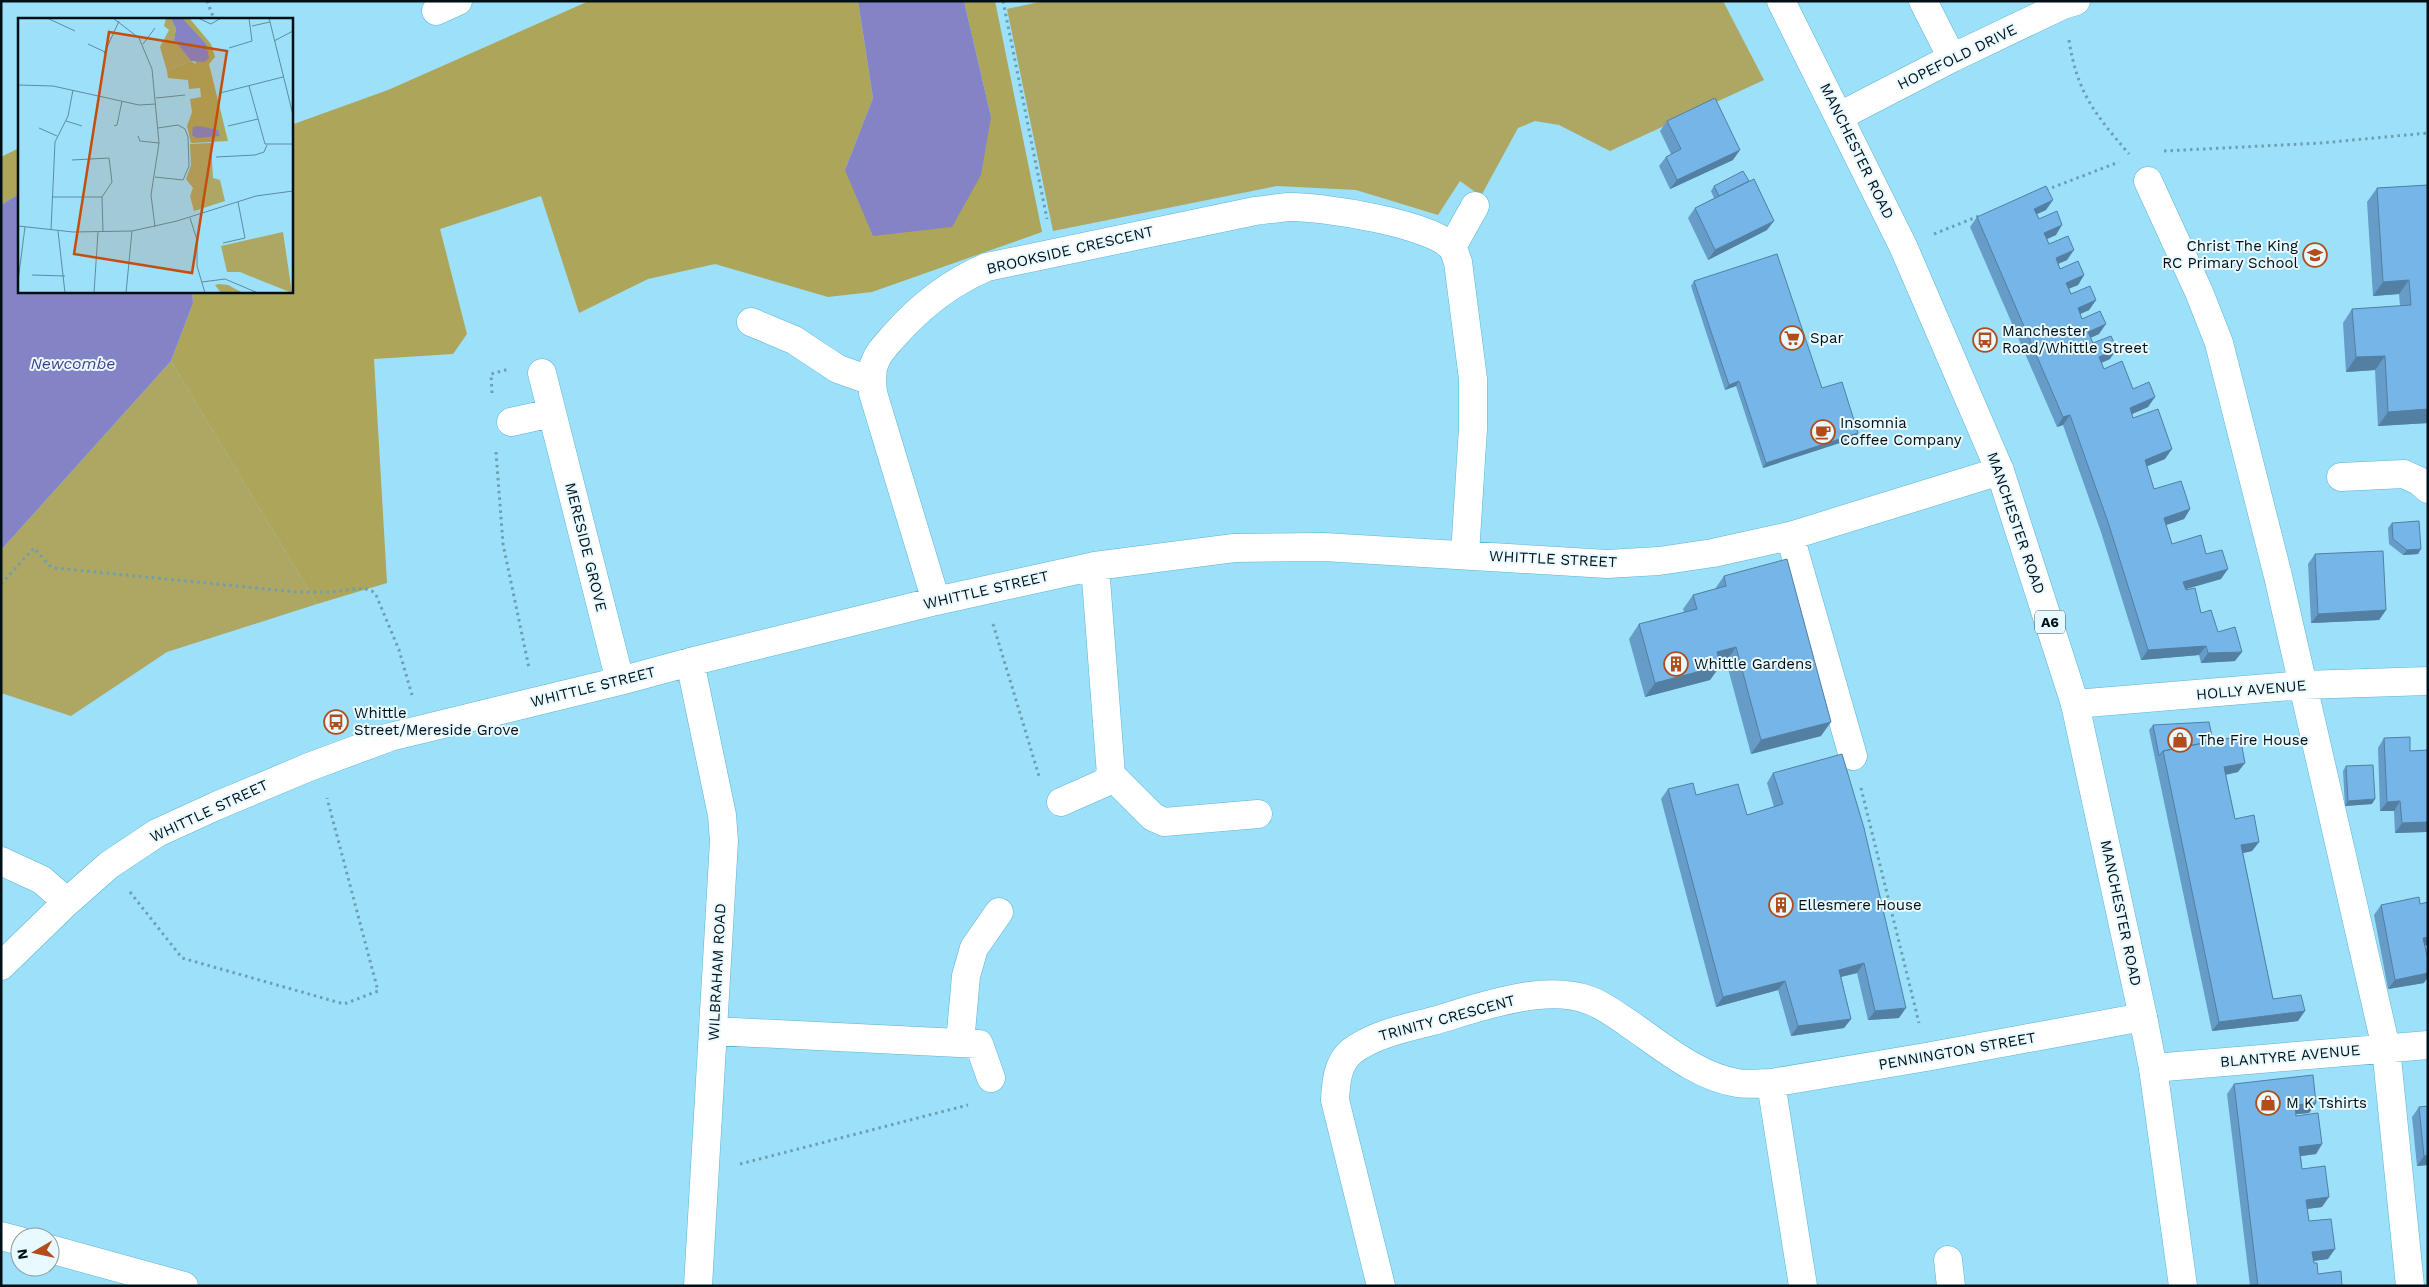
<svg xmlns="http://www.w3.org/2000/svg" width="2429" height="1287" font-family="'Work Sans',sans-serif">
  <rect width="100%" height="100%" fill="#9de0fa"/>
  <path fill="#ada763" d="M 1044,1 L 1723,1 L 1764,80 L 1610,151 L 1559,125 L 1535,121 L 1518,128 L 1481,196 L 1460,181 L 1438,215 L 1356,190 L 1277,186 L 1053,231 L 1007,9 Z
    M 171,361 L 317,604 L 167,652 L 71,716 L 1,693 L 1,550 Z"/>
  <path fill="#ada559" d="M 589,1 L 858,1 L 873,98 L 845,170 L 991,117 L 964,1 L 995,1 L 1042,232 L 872,292 L 828,297 L 715,264 L 648,279 L 579,313 L 541,196 L 440,229 L 467,334 L 453,354 L 374,359 L 387,583 L 317,604 L 171,361 L 193,303 L 192,291 L 291,291 L 291,125 L 388,90 Z
    M 19,148 L 19,194 L 1,205 L 1,157 Z"/>
  <path fill="#8483c6" d="M 858,1 L 964,1 L 991,117 L 981,175 L 952,227 L 873,236 L 845,170 L 873,98 Z
    M 19,194 L 19,291 L 192,291 L 193,303 L 171,361 L 1,550 L 1,205 Z"/>
  <g fill="none" stroke-linecap="round" stroke-linejoin="round">
    <g stroke="#5cb4d3" stroke-width="29">
      <path id="minor" d="M 1923,1 L 1952,58
        M 436,11 L 458,1
        M 1840,116 L 1952,58 L 2063,5 L 2076,1
        M 2148,181 L 2199,292 L 2219,343 L 2278,576 L 2386,1048 L 2410,1286
        M 1452,247 L 1475,206
        M 751,322 L 794,340 L 838,369 L 872,381
        M 542,373 L 620,681
        M 511,422 L 552,413
        M 2341,477 L 2404,474 L 2419,481 L 2428,489
        M 1790,536 L 1853,756
        M 936,601 L 873,393 C 872,383 871,371 875,362 C 878,353 886,345 893,337 C 920,306 949,283 987,267 L 1255,211 C 1266,210 1278,208 1289,207 C 1319,206 1435,224 1452,248 C 1455,251 1456,258 1458,262 L 1473,379 L 1473,428 L 1465,554
        M 690,662 L 722,815 L 724,841 L 698,1286
        M 2075,704 L 2303,685 L 2428,681
        M 1111,775 L 1153,817 L 1164,822 L 1258,814
        M 1061,802 L 1104,783 L 1111,775 L 1095,566
        M 1,861 L 42,880 L 67,902
        M 1,966 L 67,902 L 109,865 L 157,833 L 216,806 L 309,767 L 390,737 L 620,681 L 690,662 L 936,601 L 1095,566 L 1234,548 L 1324,547 L 1607,564 L 1659,561 L 1713,553 L 1790,536 L 2000,471
        M 714,1031 L 979,1044 L 991,1078
        M 960,1043 L 966,976 L 974,948 L 999,912
        M 2153,1068 L 2428,1045
        M 1771,1083 L 1926,1057 L 2143,1017
        M 1,1236 L 20,1241
        M 50,1249 L 184,1286
        M 1948,1260 L 1951,1286
        M 1381,1286 L 1335,1100 C 1336,1083 1337,1063 1352,1051 C 1375,1034 1406,1028 1433,1021 C 1478,1008 1543,983 1589,1000 C 1603,1005 1616,1015 1628,1023 C 1662,1046 1696,1076 1737,1083 C 1748,1085 1760,1083 1771,1083 L 1803,1286"/>
    </g>
    <g stroke="#5cb4d3" stroke-width="29">
      <path id="major" d="M 1781,1 L 1903,246 L 2000,471 L 2075,704 L 2143,1017 L 2153,1068 L 2183,1286"/>
    </g>
    <path stroke="#6c9fb2" stroke-width="3" stroke-dasharray="2.5 4" stroke-linecap="butt" d="M 207,1 L 214,19
      M 1003,1 L 1047,219
      M 2069,40 C 2077,93 2095,114 2129,154
      M 2164,151 L 2321,143 L 2428,133
      M 2046,190 L 2119,162
      M 1934,234 L 1979,216
      M 492,393 L 491,374 L 509,369
      M 496,452 L 503,544 L 529,668
      M 1,584 L 34,548 L 49,565 L 55,568 L 297,592 L 331,592 L 363,588 L 372,591 L 376,595 L 399,650 L 412,695
      M 993,624 L 1039,776
      M 1861,788 L 1919,1023
      M 130,892 L 182,958 L 344,1004 L 378,991 L 327,798
      M 740,1164 L 968,1105"/>
    <use href="#minor" stroke="#fff" stroke-width="28"/>
    <use href="#major" stroke="#fff" stroke-width="28"/>
  </g>
  <path fill="#659cc8" d="M 1667,121 L 1733,160 L 1670,189 L 1659,166 L 1666,157 L 1671,154 L 1660,131 Z
    M 2428,185 L 2428,423 L 2378,426 L 2375,370 L 2346,372 L 2343,323 L 2352,309 L 2400,306 L 2399,294 L 2373,296 L 2367,202 L 2377,188 Z
    M 1714,186 L 1767,230 L 1708,260 L 1688,218 L 1695,208 L 1714,198 L 1711,191 Z
    M 2046,210 L 2037,214 L 2039,219 L 2056,235 L 2047,239 L 2049,244 L 2067,260 L 2058,263 L 2060,269 L 2084,275 L 2078,285 L 2069,288 L 2071,294 L 2096,300 L 2089,310 L 2080,314 L 2082,319 L 2099,334 L 2090,338 L 2093,343 L 2110,359 L 2101,363 L 2104,369 L 2133,389 L 2148,407 L 2132,414 L 2133,418 L 2165,459 L 2147,466 L 2154,489 L 2190,509 L 2184,519 L 2166,525 L 2172,544 L 2206,554 L 2221,579 L 2185,589 L 2201,613 L 2218,632 L 2235,661 L 2201,663 L 2199,655 L 2141,660 L 2101,532 L 2063,425 L 2057,427 L 1970,227 L 1977,217 Z
    M 1694,281 L 1822,388 L 1858,433 L 1855,438 L 1763,468 L 1736,386 L 1725,390 L 1691,286 Z
    M 2392,523 L 2418,554 L 2403,555 L 2389,544 L 2388,528 Z
    M 2315,554 L 2386,610 L 2379,620 L 2311,623 L 2308,564 Z
    M 1724,576 L 1821,736 L 1751,754 L 1726,661 L 1719,663 L 1720,666 L 1710,680 L 1645,697 L 1629,639 L 1639,624 L 1684,612 L 1683,609 L 1693,595 L 1715,589 Z
    M 2153,725 L 2213,741 L 2238,772 L 2226,775 L 2235,819 L 2259,842 L 2252,851 L 2243,853 L 2273,999 L 2298,1021 L 2212,1031 L 2149,730 Z
    M 2384,738 L 2410,751 L 2428,750 L 2428,830 L 2426,832 L 2395,833 L 2394,811 L 2380,811 L 2378,748 Z
    M 2346,766 L 2372,804 L 2345,806 L 2343,771 Z
    M 1773,773 L 1899,1018 L 1868,1020 L 1857,973 L 1841,977 L 1851,1019 L 1844,1028 L 1791,1036 L 1778,990 L 1716,1007 L 1661,799 L 1668,789 L 1696,795 L 1747,815 L 1774,807 L 1767,783 Z
    M 2381,905 L 2425,946 L 2424,983 L 2388,989 L 2374,915 Z
    M 2234,1084 L 2316,1103 L 2309,1113 L 2296,1114 L 2296,1116 L 2322,1144 L 2316,1154 L 2301,1156 L 2302,1169 L 2322,1207 L 2307,1209 L 2309,1221 L 2328,1259 L 2313,1261 L 2318,1274 L 2342,1286 L 2250,1286 L 2227,1094 Z
    M 2419,1107 L 2428,1165 L 2417,1166 L 2412,1117 Z"/>
  <path fill="#527fa2" d="M 1740,150 L 1733,160 L 1670,189 L 1677,180 Z
    M 2053,200 L 2046,210 L 2028,218 L 2034,209 Z
    M 1774,221 L 1767,230 L 1708,260 L 1715,250 Z
    M 2062,225 L 2056,235 L 2038,243 L 2044,233 Z
    M 2074,250 L 2067,260 L 2049,268 L 2056,258 Z
    M 2084,275 L 2078,285 L 2059,293 L 2066,283 Z
    M 2409,280 L 2399,294 L 2373,296 L 2383,282 Z
    M 2096,300 L 2089,310 L 2071,318 L 2078,308 Z
    M 2106,324 L 2099,334 L 2081,342 L 2088,332 Z
    M 2117,349 L 2110,359 L 2092,367 L 2099,357 Z
    M 2385,356 L 2375,370 L 2346,372 L 2356,357 Z
    M 1739,381 L 1736,386 L 1725,390 L 1729,385 Z
    M 2155,397 L 2148,407 L 2123,418 L 2130,408 Z
    M 2428,409 L 2428,423 L 2378,426 L 2388,412 Z
    M 2070,415 L 2063,425 L 2057,427 L 2063,417 Z
    M 1858,433 L 1855,438 L 1763,468 L 1766,463 Z
    M 2172,449 L 2165,459 L 2138,470 L 2145,460 Z
    M 2190,509 L 2184,519 L 2157,528 L 2164,518 Z
    M 2421,549 L 2418,554 L 2403,555 L 2407,550 Z
    M 2228,569 L 2221,579 L 2176,592 L 2183,582 Z
    M 2386,610 L 2379,620 L 2311,623 L 2318,614 Z
    M 2206,646 L 2199,655 L 2141,660 L 2148,650 Z
    M 1736,647 L 1726,661 L 1707,666 L 1717,652 Z
    M 2242,652 L 2235,661 L 2201,663 L 2208,653 Z
    M 1720,666 L 1710,680 L 1645,697 L 1655,683 Z
    M 1831,722 L 1821,736 L 1751,754 L 1761,740 Z
    M 2245,763 L 2238,772 L 2218,776 L 2224,767 Z
    M 2375,799 L 2372,804 L 2345,806 L 2348,801 Z
    M 2400,801 L 2394,811 L 2380,811 L 2387,802 Z
    M 2428,822 L 2428,830 L 2426,832 L 2395,833 L 2402,823 Z
    M 2259,842 L 2252,851 L 2234,855 L 2241,845 Z
    M 2428,937 L 2428,945 L 2417,947 L 2423,938 Z
    M 1864,963 L 1857,973 L 1832,979 L 1839,970 Z
    M 2428,973 L 2428,977 L 2424,983 L 2388,989 L 2395,980 Z
    M 1785,981 L 1778,990 L 1716,1007 L 1723,997 Z
    M 1906,1008 L 1899,1018 L 1868,1020 L 1875,1011 Z
    M 2305,1011 L 2298,1021 L 2212,1031 L 2219,1022 Z
    M 1851,1019 L 1844,1028 L 1791,1036 L 1798,1026 Z
    M 2316,1103 L 2309,1113 L 2288,1115 L 2295,1105 Z
    M 2322,1144 L 2316,1154 L 2293,1157 L 2299,1147 Z
    M 2424,1156 L 2428,1156 L 2428,1165 L 2417,1166 Z
    M 2329,1197 L 2322,1207 L 2299,1210 L 2306,1200 Z
    M 2335,1249 L 2328,1259 L 2305,1262 L 2312,1252 Z"/>
  <path fill="#75b5e8" stroke="#527fa2" d="M 1715,98 L 1740,150 L 1677,180 L 1666,157 L 1681,149 L 1667,121 Z
    M 1743,171 L 1749,181 L 1719,196 L 1714,186 Z
    M 1754,179 L 1774,221 L 1715,250 L 1695,208 Z
    M 2428,185 L 2428,409 L 2388,412 L 2385,356 L 2356,357 L 2352,309 L 2411,305 L 2409,280 L 2383,282 L 2377,188 Z
    M 2046,186 L 2053,200 L 2034,209 L 2039,219 L 2057,211 L 2062,225 L 2044,233 L 2049,244 L 2068,236 L 2074,250 L 2056,258 L 2060,269 L 2078,261 L 2084,275 L 2066,283 L 2071,294 L 2090,286 L 2096,300 L 2078,308 L 2082,319 L 2100,311 L 2106,324 L 2088,332 L 2093,343 L 2111,336 L 2117,349 L 2099,357 L 2104,369 L 2122,361 L 2133,389 L 2149,382 L 2155,397 L 2130,408 L 2133,418 L 2158,409 L 2172,449 L 2145,460 L 2154,489 L 2181,481 L 2186,496 L 2190,509 L 2164,518 L 2172,544 L 2201,535 L 2206,554 L 2222,550 L 2228,569 L 2183,582 L 2186,590 L 2195,588 L 2201,613 L 2211,610 L 2218,632 L 2235,627 L 2242,652 L 2208,653 L 2206,646 L 2148,650 L 2108,522 L 2070,415 L 2063,417 L 1977,217 Z
    M 1777,254 L 1822,388 L 1842,382 L 1858,433 L 1766,463 L 1739,381 L 1729,385 L 1694,281 Z
    M 2419,521 L 2421,549 L 2407,550 L 2393,539 L 2392,523 Z
    M 2383,551 L 2386,610 L 2318,614 L 2315,554 Z
    M 1787,559 L 1831,722 L 1761,740 L 1736,647 L 1717,652 L 1720,666 L 1655,683 L 1639,624 L 1697,609 L 1693,595 L 1726,586 L 1724,576 Z
    M 2209,722 L 2213,741 L 2163,751 L 2159,756 L 2153,725 Z
    M 2240,736 L 2245,763 L 2224,767 L 2235,819 L 2254,815 L 2259,842 L 2241,845 L 2273,999 L 2301,995 L 2305,1011 L 2219,1022 L 2163,751 Z
    M 2410,737 L 2410,751 L 2428,750 L 2428,822 L 2402,823 L 2400,801 L 2387,802 L 2384,738 Z
    M 1842,754 L 1864,828 L 1906,1008 L 1875,1011 L 1864,963 L 1839,970 L 1851,1019 L 1798,1026 L 1785,981 L 1723,997 L 1668,789 L 1693,783 L 1696,795 L 1738,784 L 1747,815 L 1783,804 L 1773,773 Z
    M 2373,765 L 2375,799 L 2348,801 L 2346,766 Z
    M 2419,897 L 2420,904 L 2428,902 L 2428,937 L 2423,938 L 2428,960 L 2428,973 L 2395,980 L 2381,905 Z
    M 2313,1075 L 2316,1103 L 2295,1105 L 2296,1116 L 2318,1113 L 2322,1144 L 2299,1147 L 2302,1169 L 2325,1166 L 2329,1197 L 2306,1200 L 2309,1221 L 2331,1219 L 2335,1249 L 2312,1252 L 2314,1263 L 2317,1263 L 2318,1274 L 2341,1271 L 2342,1286 L 2258,1286 L 2234,1084 Z
    M 2428,1106 L 2428,1156 L 2424,1156 L 2419,1107 Z"/>
  <defs>
    <g id="school-ring" transform="scale(1.25)"><circle r="9.5" fill="#e8f9ff" stroke="#b14d1b" stroke-width="1.5"/><path d="M0-5L7-2L0 1L-7-2ZM-4 1L0 2.5L4 1V4Q0 6-4 4Z" fill="#b14d1b"/></g>
    <g id="supermarket-ring" transform="scale(1.25)"><circle r="9.5" fill="#e8f9ff" stroke="#b14d1b" stroke-width="1.5"/><path d="M-6-5.5h2.5l.6 2H6L4.5 2H-2.5L-4.4-4H-6ZM-1.5 3.2a1.3 1.3 0 1 0 .1 0ZM3 3.2a1.3 1.3 0 1 0 .1 0Z" fill="#b14d1b"/></g>
    <g id="bus-ring" transform="scale(1.25)"><circle r="9.5" fill="#e8f9ff" stroke="#b14d1b" stroke-width="1.5"/><path d="M-5-6H5V4H4V6H2V4H-2V6H-4V4H-5ZM-3.5-4V0h7V-4ZM-3.5 1.2v1.5H-2V1.2ZM2 1.2v1.5H3.5V1.2Z" fill="#b14d1b"/></g>
    <g id="cafe-ring" transform="scale(1.25)"><circle r="9.5" fill="#e8f9ff" stroke="#b14d1b" stroke-width="1.5"/><path d="M-5.5-4.5H6V0H3Q3 3.5 0 3.5H-2.5Q-5.5 3.5-5.5 0ZM3-3.2v2h1.7v-2ZM-6 4.5H4V6H-6Z" fill="#b14d1b"/></g>
    <g id="building-ring" transform="scale(1.25)"><circle r="9.5" fill="#e8f9ff" stroke="#b14d1b" stroke-width="1.5"/><path d="M-4-6H4V6H1V3H-1V6H-4ZM-2.5-4.3h1.7v1.8h-1.7ZM.8-4.3h1.7v1.8H.8ZM-2.5-1h1.7V.8h-1.7ZM.8-1h1.7V.8H.8Z" fill="#b14d1b"/></g>
    <g id="shop-ring" transform="scale(1.25)"><circle r="9.5" fill="#e8f9ff" stroke="#b14d1b" stroke-width="1.5"/><path d="M-5-2.5h2.3a2.7 3.5 0 0 1 5.4 0H5L5.5 6h-11ZM-1.5-2.5h3a1.5 2.3 0 0 0-3 0Z" fill="#b14d1b"/></g>
  </defs>
  <g fill-rule="evenodd">
    <use href="#school-ring" x="2315" y="255"/>
    <use href="#supermarket-ring" x="1792" y="338"/>
    <use href="#bus-ring" x="1985" y="340"/>
    <use href="#cafe-ring" x="1823" y="432"/>
    <use href="#building-ring" x="1676" y="664"/>
    <use href="#bus-ring" x="336" y="722"/>
    <use href="#shop-ring" x="2180" y="740"/>
    <use href="#building-ring" x="1781" y="905"/>
    <use href="#shop-ring" x="2268" y="1103"/>
  </g>
  <g text-anchor="middle" dominant-baseline="central" stroke-width="4" stroke-linejoin="round" paint-order="stroke">
    <rect fill="#e8f9ff" stroke="#46555b" stroke-width="1" x="2035" y="610.5" width="30" height="23" rx="4"/>
    <g font-size="14" font-weight="bold" fill="#000f15">
      <text x="2050" y="622">A6</text>
    </g>
    <g font-size="15" fill="#000f15" stroke="#e8f9ff">
      <text transform="translate(1957 57) rotate(-26)">HOPEFOLD DRIVE</text>
      <text transform="translate(1857 151) rotate(64)">MANCHESTER ROAD</text>
      <text transform="translate(1070 250) rotate(-13)">BROOKSIDE CRESCENT</text>
      <text transform="translate(2016 523) rotate(71)">MANCHESTER ROAD</text>
      <text transform="translate(586 547) rotate(76)">MERESIDE GROVE</text>
      <text transform="translate(1553 559) rotate(3)">WHITTLE STREET</text>
      <text transform="translate(986 590) rotate(-13)">WHITTLE STREET</text>
      <text transform="translate(593 687) rotate(-14)">WHITTLE STREET</text>
      <text transform="translate(2251 690) rotate(-5)">HOLLY AVENUE</text>
      <text transform="translate(209 811) rotate(-25)">WHITTLE STREET</text>
      <text transform="translate(2121 913) rotate(78)">MANCHESTER ROAD</text>
      <text transform="translate(717 972) rotate(-87)">WILBRAHAM ROAD</text>
      <text transform="translate(1447 1018) rotate(-15)">TRINITY CRESCENT</text>
      <text transform="translate(1957 1051) rotate(-10)">PENNINGTON STREET</text>
      <text transform="translate(2290 1056) rotate(-5)">BLANTYRE AVENUE</text>
    </g>
    <g font-size="15" fill="#000f15" stroke="#e8f9ff" text-anchor="start">
      <text x="2298" y="246" text-anchor="end">Christ The King<tspan x="2298" dy="17">RC Primary School</tspan></text>
      <text x="2002" y="331">Manchester<tspan x="2002" dy="17">Road/Whittle Street</tspan></text>
      <text x="1810" y="338">Spar</text>
      <text x="1840" y="423">Insomnia<tspan x="1840" dy="17">Coffee Company</tspan></text>
      <text x="1694" y="664">Whittle Gardens</text>
      <text x="354" y="713">Whittle<tspan x="354" dy="17">Street/Mereside Grove</tspan></text>
      <text x="2198" y="740">The Fire House</text>
      <text x="1798" y="905">Ellesmere House</text>
      <text x="2286" y="1103">M K Tshirts</text>
    </g>
    <g font-size="16" font-style="italic" fill="#433c8c" stroke="#e8f9ff">
      <text x="73" y="363">Newcombe</text>
    </g>
  </g>
  <g transform="translate(18 18)">
    <rect width="275" height="275" fill="#9de0fa"/>
    <path d="M 148,0 L 153,0 L 158,11 L 156,22 L 173,43 L 149,53 L 142,29 L 151,12 L 146,8 ZM 193,125 L 195,160 L 202,162 L 207,183 L 176,193 L 172,178 L 175,170 L 168,161 L 173,147 L 172,126 ZM 265,214 L 274,275 L 222,254 L 209,254 L 203,228 ZM 201,266 L 210,267 L 225,275 L 203,275 L 197,267 Z" fill="#ada763"/>
    <path d="M 164,0 L 172,1 L 193,26 L 197,39 L 191,46 L 210,123 L 173,125 L 169,108 L 174,94 L 172,81 L 183,79 L 182,70 L 171,71 L 170,62 L 150,60 L 149,53 L 173,43 L 178,46 Z" fill="#ada559"/>
    <path d="M 153,0 L 164,0 L 188,26 L 191,40 L 186,44 L 173,43 L 156,22 L 158,11 ZM 181,108 L 200,112 L 202,118 L 179,120 L 174,117 L 175,109 Z" fill="#8483c6"/>
    <path fill="none" stroke="#5e8c9e" stroke-width="1" d="M 29,0 L 57,13M 95,0 L 121,20 L 134,51 L 141,125 L 133,177 L 137,209M 180,0 L 193,6 L 203,0M 251,0 L 275,97M 234,8 L 252,4M 256,23 L 275,13M 70,26 L 87,34M 125,26 L 137,10M 211,30 L 234,23 L 231,0M 86,36 L 101,3M 0,67 L 35,68 L 121,87 L 138,86M 231,68 L 247,126 L 275,126M 202,75 L 265,59M 138,80 L 167,77M 48,103 L 64,108M 96,108 L 99,107 L 104,83M 210,108 L 240,101M 21,110 L 39,118M 120,118 L 122,123 L 141,125M 198,139 L 237,137 L 246,134 L 249,127M 137,159 L 165,162 L 171,148 L 170,119 L 167,111 L 160,107 L 140,110M 34,179 L 84,179 L 94,164 L 91,140 L 54,142M 84,179 L 85,214M 172,200 L 179,222 L 179,248 L 187,275M 0,208 L 55,214 L 114,213 L 159,203 L 238,178 L 275,173M 33,212 L 37,124 L 50,98 L 55,72M 40,213 L 47,275M 205,225 L 227,220 L 220,184M 14,257 L 47,258M 0,263 L 7,209M 184,264 L 207,261 L 240,275M 76,275 L 80,214M 108,275 L 114,213"/>
    <path fill="#c54e0d" fill-opacity="0.15" stroke="#c54e0d" stroke-width="2.5" d="M 91,14 L 209,33 L 174,255 L 56,236 Z"/>
    <rect width="275" height="275" fill="none" stroke="#000f15" stroke-width="2.5"/>
  </g>
  <rect width="2429" height="1287" fill="none" stroke="#000f15" stroke-width="5"/>
  <g transform="translate(35 1252) rotate(261)"><circle r="24" fill="#e8f9ff" stroke="#8b9ba1"/>
  <path d="M0-4L9 19L0 12L-9 19Z" fill="#b14d1b"/>
  <text y="-8" font-size="14" font-weight="bold" text-anchor="middle" fill="#000f15">N</text>
  </g>
</svg>
